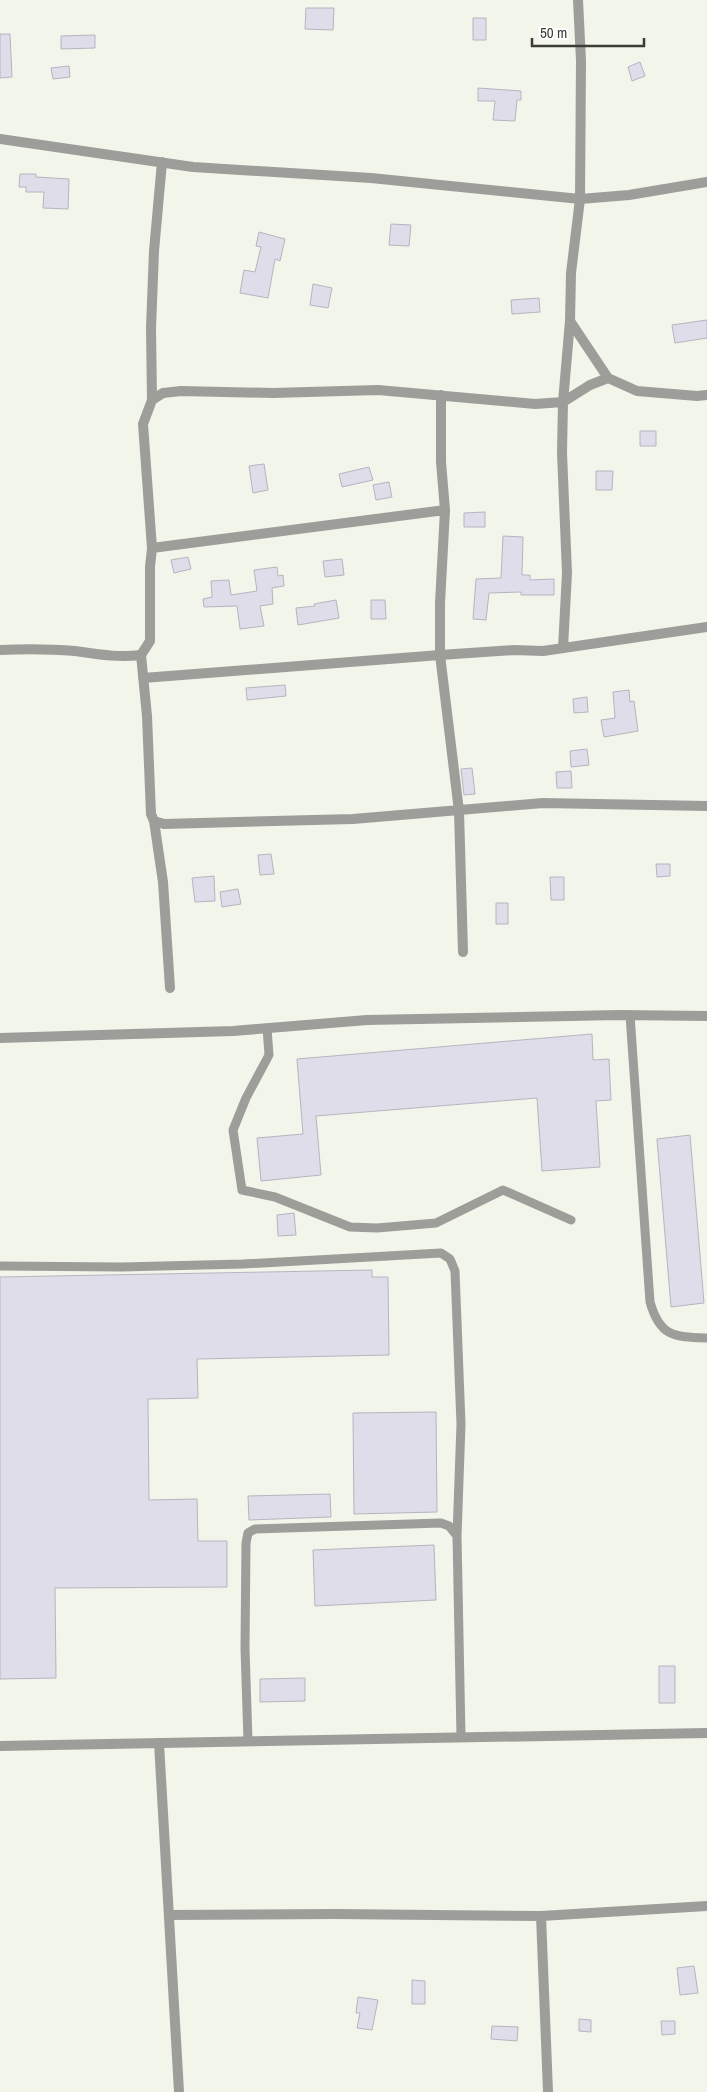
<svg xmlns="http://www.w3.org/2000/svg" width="707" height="2092" font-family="'Archivo Narrow',sans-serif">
  <rect width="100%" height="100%" fill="#f2f5e9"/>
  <path fill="#dedde9" stroke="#b6b4c0" d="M 306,8 L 334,8 L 333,30 L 305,29 Z
    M 473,18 L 486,18 L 486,40 L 473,40 Z
    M 0,34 L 10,34 L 12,77 L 0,78 Z
    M 95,35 L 95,48 L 61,49 L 61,36 Z
    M 640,62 L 645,76 L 632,81 L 628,67 Z
    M 69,66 L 70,77 L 53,79 L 51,68 Z
    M 478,88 L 521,91 L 521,100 L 517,100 L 515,121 L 493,120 L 495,101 L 478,101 Z
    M 20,174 L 36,174 L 36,177 L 69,179 L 68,209 L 43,208 L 44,192 L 26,192 L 26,187 L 19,187 Z
    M 391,224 L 411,225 L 409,246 L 389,245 Z
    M 259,232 L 285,239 L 280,261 L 275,259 L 268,298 L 240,293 L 244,270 L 255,272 L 261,247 L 256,246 Z
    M 313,284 L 332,288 L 328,308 L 310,305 Z
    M 539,298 L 540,312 L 512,314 L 511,300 Z
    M 707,320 L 707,338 L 675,343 L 672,325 Z
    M 640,431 L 656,431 L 656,446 L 640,446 Z
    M 264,464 L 268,490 L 253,493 L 249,466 Z
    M 369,467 L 373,480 L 342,487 L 339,474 Z
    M 596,471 L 613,471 L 612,490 L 596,490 Z
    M 389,482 L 392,497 L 376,500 L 373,485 Z
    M 485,512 L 485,527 L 464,527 L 464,513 Z
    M 503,536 L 523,537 L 522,575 L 530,575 L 530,580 L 554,579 L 554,595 L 521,595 L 521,592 L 489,593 L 486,620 L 473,619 L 476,579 L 501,578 Z
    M 188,557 L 191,569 L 174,573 L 171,560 Z
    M 342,559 L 344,575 L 325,577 L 323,561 Z
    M 277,567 L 278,576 L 283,575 L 284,586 L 272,588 L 273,604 L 260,606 L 264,626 L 240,629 L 237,606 L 204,607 L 203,599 L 212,597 L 211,581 L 229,580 L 231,595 L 257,591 L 254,570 Z
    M 336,600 L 339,618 L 298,625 L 296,608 L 315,606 L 314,604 Z
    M 371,600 L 385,600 L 386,619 L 371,619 Z
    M 285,685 L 286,696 L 247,700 L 246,688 Z
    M 629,690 L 630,702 L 634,701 L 638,731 L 604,737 L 601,720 L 615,718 L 613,692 Z
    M 587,697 L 588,712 L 574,713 L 573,699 Z
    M 587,749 L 589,765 L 571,767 L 570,751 Z
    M 472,768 L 475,794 L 464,795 L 461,769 Z
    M 571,771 L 572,788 L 557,788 L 556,772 Z
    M 271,854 L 274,874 L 260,875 L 258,855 Z
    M 656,864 L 670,864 L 670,876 L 657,877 Z
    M 214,876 L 215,901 L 195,902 L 192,878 Z
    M 550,877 L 564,877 L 564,900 L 551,900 Z
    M 238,889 L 241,904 L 222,907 L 220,892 Z
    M 496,903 L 508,903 L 508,924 L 496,924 Z
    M 592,1034 L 593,1060 L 609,1059 L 611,1100 L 596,1101 L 600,1167 L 542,1171 L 537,1098 L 316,1116 L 321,1175 L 261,1181 L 257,1138 L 303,1134 L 297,1059 Z
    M 690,1135 L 704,1303 L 671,1307 L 657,1139 Z
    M 294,1213 L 296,1235 L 278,1236 L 277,1215 Z
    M 372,1270 L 372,1277 L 388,1277 L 389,1355 L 197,1359 L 198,1398 L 148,1399 L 149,1500 L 197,1499 L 198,1541 L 227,1541 L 227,1587 L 55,1588 L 56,1678 L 0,1679 L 0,1277 Z
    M 436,1412 L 437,1512 L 354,1514 L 353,1413 Z
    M 330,1494 L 331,1517 L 249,1520 L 248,1496 Z
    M 434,1545 L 436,1600 L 315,1606 L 313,1550 Z
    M 659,1666 L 675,1666 L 675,1703 L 659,1703 Z
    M 305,1678 L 305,1701 L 260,1702 L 260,1679 Z
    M 694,1966 L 698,1993 L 680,1995 L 677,1968 Z
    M 412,1980 L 425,1981 L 425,2004 L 412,2004 Z
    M 358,1997 L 378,2000 L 372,2030 L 357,2028 L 360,2013 L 356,2013 Z
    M 579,2019 L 591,2020 L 591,2032 L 579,2031 Z
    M 661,2021 L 675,2021 L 675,2034 L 662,2035 Z
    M 492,2026 L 518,2027 L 517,2041 L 491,2039 Z"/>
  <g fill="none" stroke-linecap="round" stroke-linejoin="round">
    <path stroke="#9d9e99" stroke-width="9" d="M 630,1015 L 650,1302 C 660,1337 674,1337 707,1338
      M 267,1028 L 269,1055 L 246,1098 L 233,1130 L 242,1190 L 275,1197 L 350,1227 L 377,1228 L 436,1223 L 503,1190 L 571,1220
      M 0,1266 L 122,1267 L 243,1264 L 441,1253 L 450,1259 L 455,1271 L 461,1424 L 457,1536
      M 248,1741 L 245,1648 L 246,1543 L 248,1533 L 255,1529 L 441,1523 L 449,1526 L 457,1536 L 461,1737"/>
    <path stroke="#9d9e99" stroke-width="10" d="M 578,0 L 581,61 L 580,199 L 571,273 L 570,321 L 608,378
      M 0,139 L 193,167 L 371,178 L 580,199 L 629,195 L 707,182
      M 441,395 L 441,462 L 445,510 L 440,603 L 440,655 L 459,811 L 463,952
      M 152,400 L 151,328 L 154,251 L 162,162
      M 152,548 L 445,510
      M 563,648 L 567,573 L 562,453 L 563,402 L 570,321
      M 0,650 C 25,649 50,649 75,651 C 97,654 118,658 141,655 L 150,641 L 150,567 L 152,548 L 143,424 L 152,400 L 163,393 L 181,391 L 273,393 L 378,390 L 535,404 L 563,402 L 590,385 L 608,378 L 637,391 L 697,396 L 707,395
      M 141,655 L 147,716 L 151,814 L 154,821 L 163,882 L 170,988
      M 143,678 L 440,655 L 514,650 L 543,651 L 707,627
      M 154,821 L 164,824 L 353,819 L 543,803 L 707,806
      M 0,1038 L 233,1031 L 367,1020 L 619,1015 L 707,1016
      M 159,1743 L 179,2092
      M 0,1746 L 707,1733
      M 169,1915 L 334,1914 L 541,1916 L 707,1906
      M 541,1916 L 548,2092"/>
  </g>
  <path d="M532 38v8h112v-8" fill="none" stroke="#3b3c37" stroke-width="2.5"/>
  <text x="540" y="38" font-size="15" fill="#3b3c37" stroke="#ffffff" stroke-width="4" paint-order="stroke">50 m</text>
</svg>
